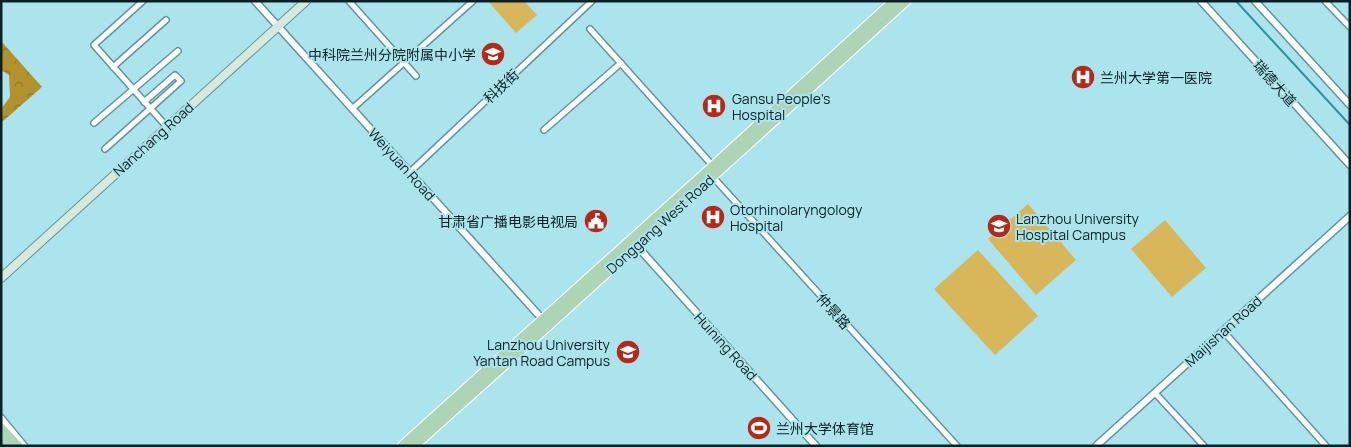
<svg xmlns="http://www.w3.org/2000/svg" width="1351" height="447" font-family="Manrope,'Noto Sans SC',sans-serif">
  <defs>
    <pattern id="forest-crowns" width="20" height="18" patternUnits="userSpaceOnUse" patternTransform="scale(1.25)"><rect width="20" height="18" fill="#b2922c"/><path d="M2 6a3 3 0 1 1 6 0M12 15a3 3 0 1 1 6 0" fill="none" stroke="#8f7725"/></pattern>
  </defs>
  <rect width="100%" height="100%" fill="#ace4ee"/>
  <path fill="url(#forest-crowns)" d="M 1,41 L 42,87 L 1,123 L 1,109 L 10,97 L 9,75 L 1,70 Z"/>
  <path fill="#d7b75a" d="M 488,1 L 524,1 L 537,15 L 516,33 Z
    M 1028,204 L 1076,260 L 1036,295 L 988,239 Z
    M 1165,220 L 1206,268 L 1172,297 L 1131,249 Z
    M 978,250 L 1038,316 L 995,355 L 934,289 Z"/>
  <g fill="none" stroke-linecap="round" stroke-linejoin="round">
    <path stroke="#2e91a1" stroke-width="2" d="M 1236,1 L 1350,125"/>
    <g stroke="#60959f" stroke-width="8">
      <path id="minor" d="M 143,1 L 94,45 L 167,127
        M 349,1 L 416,76
        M 1325,1 L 1350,27
        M 590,29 L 713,166
        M 113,67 L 166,20
        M 352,109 L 473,1
        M 94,123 L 178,51
        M 544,130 L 621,63
        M 105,149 L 181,81 L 175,75 L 144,102
        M 410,172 L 592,1
        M 712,176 L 957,446
        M 1223,331 L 1326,446
        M 1155,393 L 1204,446"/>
    </g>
    <g stroke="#60959f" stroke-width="9">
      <path id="tertiary" d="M 255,1 L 544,321
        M 1201,1 L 1350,165
        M 1255,1 L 1350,105
        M 636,245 L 816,446
        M 1,418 L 24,446
        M 1096,446 L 1350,216"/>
    </g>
    <g stroke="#60959f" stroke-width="10">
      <path id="secondary" d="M 1,278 L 306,1"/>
    </g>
    <g stroke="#fff" stroke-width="11">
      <path id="primary" d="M 1,428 L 18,446
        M 1,438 L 8,446
        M 402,446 L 713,166 L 894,1
        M 414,446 L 548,326 L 906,1"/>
    </g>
    <use href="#minor" stroke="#fff" stroke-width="5"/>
    <use href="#tertiary" stroke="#fff" stroke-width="6"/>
    <use href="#secondary" stroke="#d6e9da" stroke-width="8"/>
    <use href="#primary" stroke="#acd4b5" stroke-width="9"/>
  </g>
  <defs>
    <g id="school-disc" transform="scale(1.25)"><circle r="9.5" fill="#b62817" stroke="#ace4ee"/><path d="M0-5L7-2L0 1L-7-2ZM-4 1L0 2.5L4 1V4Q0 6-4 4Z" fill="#fff"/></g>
    <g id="hospital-disc" transform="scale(1.25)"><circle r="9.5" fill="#b62817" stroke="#ace4ee"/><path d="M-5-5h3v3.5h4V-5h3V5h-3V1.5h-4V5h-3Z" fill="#fff"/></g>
    <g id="civic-disc" transform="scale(1.25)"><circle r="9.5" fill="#b62817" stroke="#ace4ee"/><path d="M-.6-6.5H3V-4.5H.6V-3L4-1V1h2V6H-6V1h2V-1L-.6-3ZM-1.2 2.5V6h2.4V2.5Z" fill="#fff"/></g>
    <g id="university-disc" transform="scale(1.25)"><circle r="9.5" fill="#b62817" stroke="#ace4ee"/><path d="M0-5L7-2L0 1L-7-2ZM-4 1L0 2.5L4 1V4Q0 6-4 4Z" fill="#fff"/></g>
    <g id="stadium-disc" transform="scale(1.25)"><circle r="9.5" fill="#b62817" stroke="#ace4ee"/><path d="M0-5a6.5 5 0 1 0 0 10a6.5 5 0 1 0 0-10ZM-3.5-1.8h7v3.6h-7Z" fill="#fff"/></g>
  </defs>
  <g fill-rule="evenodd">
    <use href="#school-disc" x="493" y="54"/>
    <use href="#hospital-disc" x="1083" y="77"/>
    <use href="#hospital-disc" x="714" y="106"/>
    <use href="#hospital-disc" x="713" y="217"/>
    <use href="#civic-disc" x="596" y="221"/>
    <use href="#university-disc" x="999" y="226"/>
    <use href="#university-disc" x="628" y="352"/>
    <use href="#stadium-disc" x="759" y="428"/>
  </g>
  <g text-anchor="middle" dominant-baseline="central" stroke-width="4" stroke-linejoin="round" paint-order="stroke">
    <g font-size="14" fill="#0a2024" stroke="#ace4ee" text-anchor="start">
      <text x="476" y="54" text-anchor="end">中科院兰州分院附属中小学</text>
      <text x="1100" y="77">兰州大学第一医院</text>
      <text x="732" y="98">Gansu People's<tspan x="732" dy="16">Hospital</tspan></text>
      <text x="730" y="209">Otorhinolaryngology<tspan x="730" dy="16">Hospital</tspan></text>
      <text x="1016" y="218">Lanzhou University<tspan x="1016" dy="16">Hospital Campus</tspan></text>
      <text x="578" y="221" text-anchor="end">甘肃省广播电影电视局</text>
      <text x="610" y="344" text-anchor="end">Lanzhou University<tspan x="610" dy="16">Yantan Road Campus</tspan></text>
      <text x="776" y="428">兰州大学体育馆</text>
    </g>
    <g font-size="14" fill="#0a2024" stroke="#ace4ee">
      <text transform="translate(1275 83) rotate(48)">瑞德大道</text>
      <text transform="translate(501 86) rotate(-43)">科技街</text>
      <text transform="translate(153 139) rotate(-42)">Nanchang Road</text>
      <text transform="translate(402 164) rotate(48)">Weiyuan Road</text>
      <text transform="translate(660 224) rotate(-42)">Donggang West Road</text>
      <text transform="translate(834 311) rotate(48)">仲景路</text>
      <text transform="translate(1223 331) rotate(-42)">Maijishan Road</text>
      <text transform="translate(726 346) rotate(48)">Huining Road</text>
    </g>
  </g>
  <rect width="1351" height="447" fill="none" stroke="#0a2024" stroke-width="5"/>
</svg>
